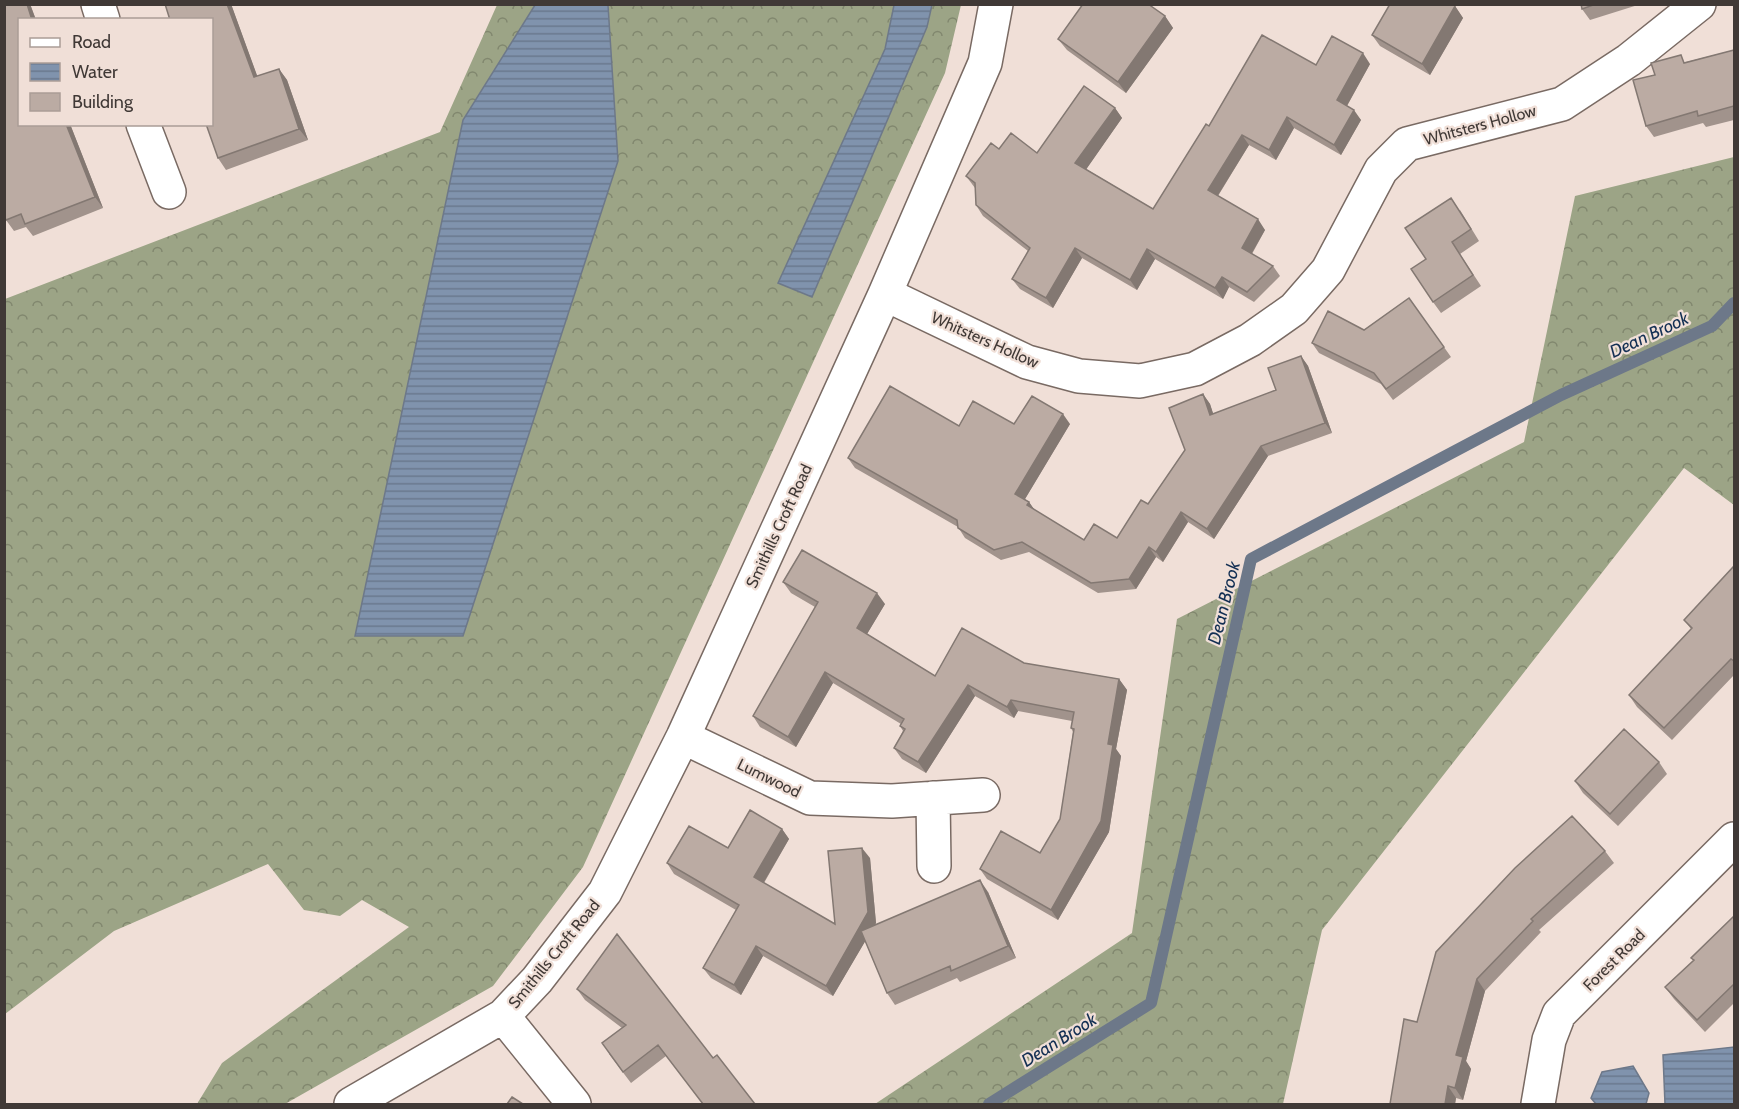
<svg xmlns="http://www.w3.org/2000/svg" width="1739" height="1109" font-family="Cabin,sans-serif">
  <defs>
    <pattern id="forest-crowns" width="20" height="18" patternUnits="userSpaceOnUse" patternTransform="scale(1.5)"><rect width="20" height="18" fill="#9ca486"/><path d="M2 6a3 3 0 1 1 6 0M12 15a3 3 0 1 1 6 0" fill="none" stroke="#81876e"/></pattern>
    <pattern id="water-rules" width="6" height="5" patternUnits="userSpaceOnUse" patternTransform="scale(1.5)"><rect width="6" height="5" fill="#8093ad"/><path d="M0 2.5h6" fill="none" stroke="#6a798e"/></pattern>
  </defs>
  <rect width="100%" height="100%" fill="#f0dfd7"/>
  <path fill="url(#forest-crowns)" d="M 497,5 L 535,5 L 463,120 L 618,161 L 608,5 L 961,5 L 945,73 L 583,867 L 493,986 L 285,1104 L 197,1104 L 222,1063 L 409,927 L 362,900 L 340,916 L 304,910 L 268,864 L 114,931 L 5,1014 L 5,299 L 440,132 Z
    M 1734,157 L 1734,505 L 1684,468 L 1322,930 L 1283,1104 L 875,1104 L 1132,933 L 1177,619 L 1524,442 L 1575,196 Z"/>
  <path fill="url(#water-rules)" stroke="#6d7889" stroke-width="1.5" d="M 535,5 L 608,5 L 618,161 L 463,636 L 355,636 L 463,120 Z
    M 894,5 L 932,5 L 927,27 L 812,297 L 778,283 L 885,49 Z
    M 1734,1047 L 1734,1104 L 1665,1104 L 1663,1055 Z
    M 1633,1066 L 1649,1093 L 1646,1104 L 1596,1104 L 1591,1098 L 1602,1072 Z"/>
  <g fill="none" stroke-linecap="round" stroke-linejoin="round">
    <path stroke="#6d7889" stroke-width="12" d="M 989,1104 L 1151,1003 L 1251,559 L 1561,395 L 1712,326 L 1734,303"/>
    <g stroke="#796a63" stroke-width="36">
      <path id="street" d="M 98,4 L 103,20
        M 143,124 L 169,192
        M 885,294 L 1027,362 L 1079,376 L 1140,381 L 1195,369 L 1250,340 L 1294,309 L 1328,270 L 1381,170 L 1407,144 L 1562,104 L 1629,60 L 1699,4
        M 683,737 L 810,798 L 892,801 L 983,795
        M 933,798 L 934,866
        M 503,1016 L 574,1104
        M 351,1104 L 503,1016 L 537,980 L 605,892 L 683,737 L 885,294 L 985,63 L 996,4
        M 1538,1104 L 1549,1040 L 1559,1014 L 1734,839"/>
    </g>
    <use href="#street" stroke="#fff" stroke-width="33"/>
  </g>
  <path fill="#a1938c" d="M 4,4 L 30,4 L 36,20 L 20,124 L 70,124 L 103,208 L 33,236 L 26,227 L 14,231 L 6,220 Z
    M 231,4 L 257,76 L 279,69 L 287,80 L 308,140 L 226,170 L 218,158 Z
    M 1581,4 L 1641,4 L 1590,20 L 1582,9 Z
    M 1455,6 L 1463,18 L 1430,75 L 1380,46 L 1372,35 Z
    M 1165,16 L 1173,28 L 1126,93 L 1067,50 L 1058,39 Z
    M 1734,50 L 1734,120 L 1706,127 L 1703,123 L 1654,137 L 1646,126 L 1655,75 L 1686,62 Z
    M 1370,64 L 1347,106 L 1361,120 L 1341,155 L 1294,128 L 1276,160 L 1249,145 L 1218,196 L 1265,230 L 1252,254 L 1273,266 L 1280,276 L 1254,302 L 1229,287 L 1223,299 L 1155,259 L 1137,290 L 1082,258 L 1053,308 L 1020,289 L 1012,279 L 1028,251 L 983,216 L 976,205 L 975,188 L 966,176 L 999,149 L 1037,153 L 1115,108 L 1122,118 L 1086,169 L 1153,209 L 1209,126 L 1316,65 Z
    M 1460,210 L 1479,241 L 1460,254 L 1481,286 L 1441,313 L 1433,302 L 1426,259 Z
    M 1409,298 L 1451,357 L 1393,400 L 1381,384 L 1319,353 L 1312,343 L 1364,330 Z
    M 1301,356 L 1308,366 L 1332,433 L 1268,456 L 1214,539 L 1188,522 L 1163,562 L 1156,557 L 1136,589 L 1098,593 L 1029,552 L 1001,560 L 965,538 L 958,527 L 855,468 L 848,458 L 959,426 L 1014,424 L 1070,424 L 1025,499 L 1029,502 L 1035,511 L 1084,540 L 1117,538 L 1148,504 L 1185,450 L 1203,394 L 1210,404 L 1213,414 L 1276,390 Z
    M 1734,566 L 1734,675 L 1672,740 L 1637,707 L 1629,695 L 1691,629 L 1684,620 Z
    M 783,582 L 885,604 L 867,634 L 935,676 L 1024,663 L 1119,679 L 1127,690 L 1116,749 L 1121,756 L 1109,832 L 1058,920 L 987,879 L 980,869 L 1040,853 L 1060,819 L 1073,732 L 1071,728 L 1072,721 L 1018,711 L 1014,718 L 975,696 L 926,773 L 902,759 L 894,748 L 903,731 L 900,726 L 901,724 L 833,683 L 796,747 L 760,727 L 753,716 L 815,607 L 791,593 Z
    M 1659,762 L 1667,774 L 1618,826 L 1583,793 L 1575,781 Z
    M 782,829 L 789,839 L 764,883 L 835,924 L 870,858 L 876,923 L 874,926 L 988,892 L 1016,958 L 960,982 L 957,978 L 895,1005 L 887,993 L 865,941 L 833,996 L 763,956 L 741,995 L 711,978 L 703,968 L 736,910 L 674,874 L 667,863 L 728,848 Z
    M 1605,851 L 1614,863 L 1539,930 L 1541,932 L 1485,991 L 1466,1061 L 1471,1069 L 1463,1100 L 1456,1098 L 1455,1104 L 1390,1104 L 1417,1022 Z
    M 1734,916 L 1734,1003 L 1705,1032 L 1674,999 L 1665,987 L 1693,961 L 1691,958 Z
    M 577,989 L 713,1058 L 755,1104 L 666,1056 L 631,1083 L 609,1054 L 622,1028 L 585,1000 Z"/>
  <path fill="#837872" d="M 27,4 L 30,4 L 36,20 L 32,20 Z
    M 227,4 L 231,4 L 262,89 L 254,77 Z
    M 1455,6 L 1463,18 L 1430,75 L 1422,64 Z
    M 1165,16 L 1173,28 L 1126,93 L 1118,82 Z
    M 1363,53 L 1370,64 L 1344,111 L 1337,100 Z
    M 279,69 L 287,80 L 308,140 L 299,129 Z
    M 1115,108 L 1122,118 L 1083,174 L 1075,163 Z
    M 1354,110 L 1361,120 L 1341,155 L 1334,145 Z
    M 1287,117 L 1294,128 L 1276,160 L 1269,150 Z
    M 66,124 L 70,124 L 103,208 L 95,197 Z
    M 1242,135 L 1249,145 L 1215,200 L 1208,190 Z
    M 1258,219 L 1265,230 L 1249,258 L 1242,248 Z
    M 1075,248 L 1082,258 L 1053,308 L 1046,298 Z
    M 1147,249 L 1155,259 L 1137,290 L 1130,280 Z
    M 1222,277 L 1229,287 L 1223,299 L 1215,288 Z
    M 1301,356 L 1308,366 L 1332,433 L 1325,423 Z
    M 1203,394 L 1210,404 L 1217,425 L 1210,415 Z
    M 1063,414 L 1070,424 L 1022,504 L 1015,494 Z
    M 1261,446 L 1268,456 L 1214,539 L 1207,529 Z
    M 1029,502 L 1036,512 L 1027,505 Z
    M 1181,512 L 1188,522 L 1163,562 L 1156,552 Z
    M 1149,547 L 1156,557 L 1136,589 L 1129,579 Z
    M 877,593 L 885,604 L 864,639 L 857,628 Z
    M 825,672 L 833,683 L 796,747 L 788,737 Z
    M 1119,679 L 1127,690 L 1116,749 L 1121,756 L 1109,832 L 1058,920 L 1051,910 L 1108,744 Z
    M 968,685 L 975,696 L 926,773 L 918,762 Z
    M 1011,700 L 1018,711 L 1014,718 L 1007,707 Z
    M 782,829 L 789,839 L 761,887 L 754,877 Z
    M 862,848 L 870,858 L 876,923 L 833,996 L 826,986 Z
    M 980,880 L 988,892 L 1016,958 L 1008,946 Z
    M 756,946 L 763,956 L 741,995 L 734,985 Z
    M 1477,979 L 1485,991 L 1466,1061 L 1471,1069 L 1463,1100 L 1455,1088 L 1456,1055 Z
    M 1448,1086 L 1456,1098 L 1455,1104 L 1445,1104 Z"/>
  <path fill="#bbaba3" stroke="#837872" stroke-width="1.5" d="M 4,4 L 27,4 L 32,20 L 20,20 L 20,124 L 66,124 L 95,197 L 25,224 L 21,214 L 6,220 L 4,215 Z
    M 165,4 L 227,4 L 254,77 L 279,69 L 299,129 L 218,158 L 206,124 L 212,124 L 212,20 L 170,20 Z
    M 1083,4 L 1148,4 L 1165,16 L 1118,82 L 1058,39 Z
    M 1390,4 L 1452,4 L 1455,6 L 1422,64 L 1372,35 Z
    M 1581,4 L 1596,4 L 1582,9 Z
    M 1262,35 L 1316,65 L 1332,36 L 1363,53 L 1337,100 L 1354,110 L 1334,145 L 1287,117 L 1269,150 L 1242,135 L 1208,190 L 1258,219 L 1242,248 L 1273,266 L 1247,292 L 1222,277 L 1215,288 L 1147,249 L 1130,280 L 1075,248 L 1046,298 L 1012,279 L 1030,248 L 976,205 L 975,183 L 966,176 L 991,143 L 999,149 L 1011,133 L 1037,153 L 1084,86 L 1115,108 L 1075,163 L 1153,209 L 1206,124 L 1209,126 Z
    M 1734,50 L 1734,106 L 1698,116 L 1697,111 L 1646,126 L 1633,80 L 1655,75 L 1651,63 L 1681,55 L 1684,63 Z
    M 1451,198 L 1471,229 L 1452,242 L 1473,275 L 1433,302 L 1411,269 L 1426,259 L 1405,228 Z
    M 1409,298 L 1444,347 L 1386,389 L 1374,373 L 1312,343 L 1328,311 L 1364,330 Z
    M 1301,356 L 1325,423 L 1261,446 L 1207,529 L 1181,512 L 1156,552 L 1149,547 L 1129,579 L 1091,583 L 1022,542 L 994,550 L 958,528 L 957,520 L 848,458 L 890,386 L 959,426 L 973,401 L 1014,424 L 1032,396 L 1063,414 L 1015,494 L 1029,502 L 1027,505 L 1084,540 L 1094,524 L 1117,538 L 1141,500 L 1148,504 L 1185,450 L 1169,408 L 1203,394 L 1210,415 L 1276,390 L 1268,368 Z
    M 802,550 L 877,593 L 857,628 L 935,676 L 962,628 L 1024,663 L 1119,679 L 1108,744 L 1113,745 L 1101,821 L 1051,910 L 980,869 L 1001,831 L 1040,853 L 1060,819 L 1074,729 L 1071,728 L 1074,712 L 1011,700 L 1007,707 L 968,685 L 918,762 L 894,748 L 905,729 L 900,726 L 904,719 L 825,672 L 788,737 L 753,716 L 818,602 L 783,582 Z
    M 1734,566 L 1734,661 L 1731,659 L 1664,728 L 1629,695 L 1692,628 L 1684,620 Z
    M 1624,729 L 1659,762 L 1610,814 L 1575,781 Z
    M 750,810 L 782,829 L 754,877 L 835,924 L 828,851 L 862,848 L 868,912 L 826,986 L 756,946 L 734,985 L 703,968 L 739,905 L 667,863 L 689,826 L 728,848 Z
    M 1572,816 L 1605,851 L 1531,919 L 1533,921 L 1477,979 L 1456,1055 L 1463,1057 L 1455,1088 L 1448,1086 L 1445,1104 L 1390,1104 L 1404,1019 L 1417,1022 L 1436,952 L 1515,868 Z
    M 980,880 L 1008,946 L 951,971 L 950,966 L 887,993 L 861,931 Z
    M 1734,916 L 1734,984 L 1697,1020 L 1665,987 L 1694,960 L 1691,958 Z
    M 617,934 L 713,1058 L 717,1055 L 755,1104 L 703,1104 L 658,1045 L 623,1072 L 602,1043 L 626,1025 L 577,989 Z
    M 512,1097 L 523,1104 L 507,1104 Z"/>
  <g text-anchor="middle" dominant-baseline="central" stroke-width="4.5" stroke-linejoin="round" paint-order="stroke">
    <g font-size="16" fill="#403936" stroke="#f0dfd7">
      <text transform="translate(1480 125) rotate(-15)">Whitsters Hollow</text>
      <text transform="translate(985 340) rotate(24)">Whitsters Hollow</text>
      <text transform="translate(779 526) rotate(-65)">Smithills Croft Road</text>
      <text transform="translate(769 778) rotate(26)">Lumwood</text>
      <text transform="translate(554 954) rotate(-51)">Smithills Croft Road</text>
      <text transform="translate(1614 960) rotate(-45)">Forest Road</text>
    </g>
    <g font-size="18" font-style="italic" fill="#132f53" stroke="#f0dfd7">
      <text transform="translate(1649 335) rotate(-25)">Dean Brook</text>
      <text transform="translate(1224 603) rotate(-76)">Dean Brook</text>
      <text transform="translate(1059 1040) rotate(-32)">Dean Brook</text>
    </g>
  </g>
  <rect width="1739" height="1109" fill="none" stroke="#403936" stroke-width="12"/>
  <rect x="18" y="18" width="195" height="108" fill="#f0dfd7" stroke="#aa9d97" stroke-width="1.5"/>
  <rect x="30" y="38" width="30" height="9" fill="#ffffff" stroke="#aa9d97" stroke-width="1.5"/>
  <text x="72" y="48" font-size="18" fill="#403936">Road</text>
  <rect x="30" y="63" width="30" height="18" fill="url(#water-rules)" stroke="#aa9d97" stroke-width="1.5"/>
  <text x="72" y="78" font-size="18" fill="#403936">Water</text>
  <rect x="30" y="93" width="30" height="18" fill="#bbaba3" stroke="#aa9d97" stroke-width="1.5"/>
  <text x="72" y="108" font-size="18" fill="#403936">Building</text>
</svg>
